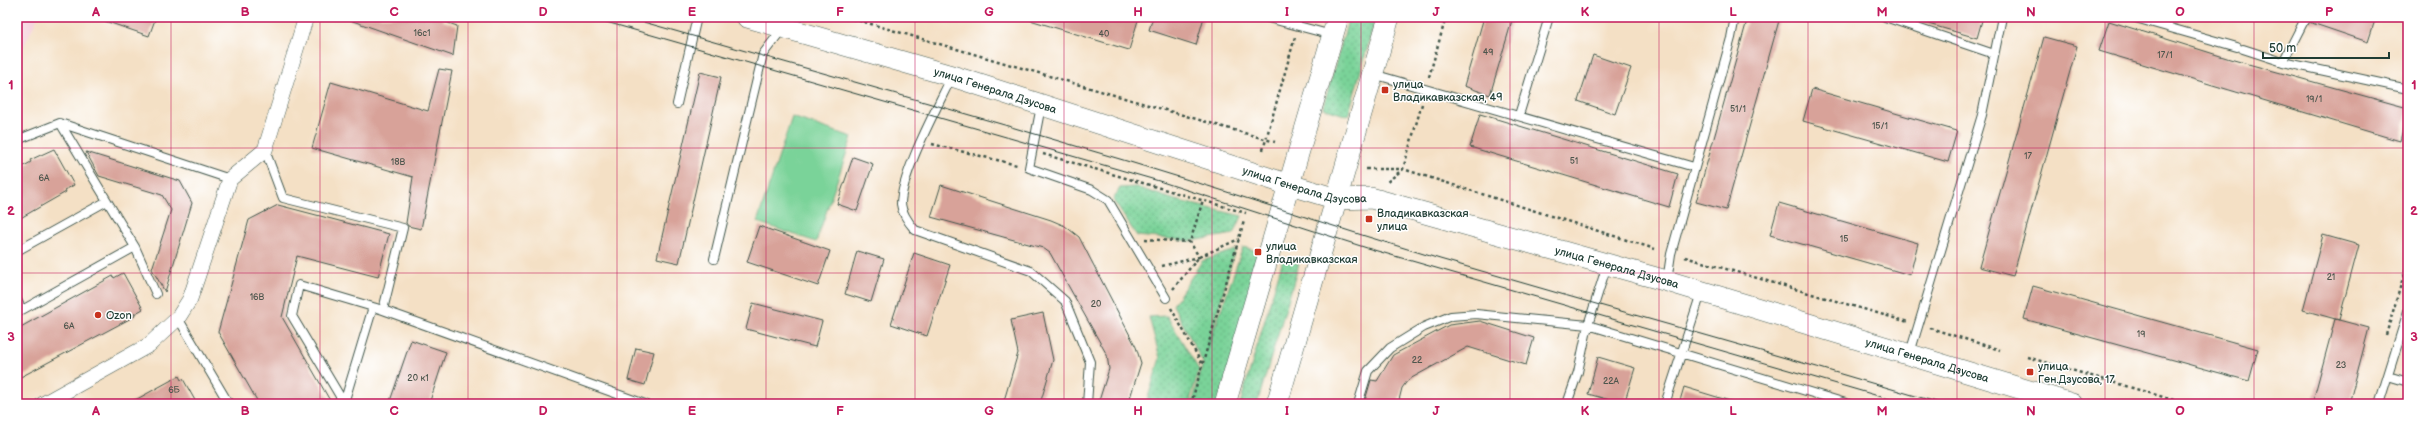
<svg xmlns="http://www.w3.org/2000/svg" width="2425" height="421" font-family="'Balsamiq Sans',sans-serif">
  <defs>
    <pattern id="grass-dots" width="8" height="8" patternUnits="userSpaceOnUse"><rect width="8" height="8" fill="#7ad399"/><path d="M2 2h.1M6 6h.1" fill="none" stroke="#63ac7e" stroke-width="1.8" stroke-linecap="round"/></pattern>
  </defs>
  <rect width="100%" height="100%" fill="#fff"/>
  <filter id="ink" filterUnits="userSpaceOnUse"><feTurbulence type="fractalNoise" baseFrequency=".025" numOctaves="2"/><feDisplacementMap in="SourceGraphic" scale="8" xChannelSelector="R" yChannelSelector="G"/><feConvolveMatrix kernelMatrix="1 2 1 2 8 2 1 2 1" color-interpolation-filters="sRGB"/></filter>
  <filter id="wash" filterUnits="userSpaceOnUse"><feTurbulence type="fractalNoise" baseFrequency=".012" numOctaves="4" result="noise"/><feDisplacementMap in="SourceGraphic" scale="16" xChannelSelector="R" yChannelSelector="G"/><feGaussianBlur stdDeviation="0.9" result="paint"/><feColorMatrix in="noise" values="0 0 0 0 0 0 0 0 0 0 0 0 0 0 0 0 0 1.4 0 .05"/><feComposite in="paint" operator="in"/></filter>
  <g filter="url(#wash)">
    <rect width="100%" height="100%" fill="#f4e0c5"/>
    <path fill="#f5cfda" d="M 17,17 L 38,17 L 17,60 Z"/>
    <path fill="url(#grass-dots)" stroke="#4c8866" d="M 1349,17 L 1376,17 L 1348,116 L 1323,108 Z
      M 1136,187 L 1175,200 L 1242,216 L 1234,234 L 1191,241 L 1137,236 L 1113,200 L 1120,188 Z
      M 1243,247 L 1264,253 L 1219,404 L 1192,404 L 1203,363 L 1173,305 L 1202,261 L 1235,250 L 1207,350 Z
      M 1283,259 L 1299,264 L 1257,404 L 1240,404 Z
      M 1167,316 L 1199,370 L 1189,404 L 1146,404 L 1160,358 L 1149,317 Z"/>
    <path fill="#7ad399" stroke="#4c8866" d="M 792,117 L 852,137 L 816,242 L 757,222 Z"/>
    <g id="blocks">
      <path fill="#d8a299" d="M 100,17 L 156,17 L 149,36 L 99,19 Z
        M 347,17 L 444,17 L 443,21 L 457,26 L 453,56 L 347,19 Z
        M 1031,17 L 1139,17 L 1129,50 L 1030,20 Z
        M 1153,17 L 1204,17 L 1196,45 L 1149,30 Z
        M 1484,17 L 1513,17 L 1490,95 L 1464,86 Z
        M 1748,17 L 1780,17 L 1726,210 L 1696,202 Z
        M 1918,17 L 1983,17 L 1977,38 L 1918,21 Z
        M 2311,17 L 2376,17 L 2368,42 L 2309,22 Z
        M 2109,21 L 2230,59 L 2408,108 L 2400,141 L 2099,51 Z
        M 2044,37 L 2077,46 L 2013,276 L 1979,267 Z
        M 1593,55 L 1631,68 L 1615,114 L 1578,101 Z
        M 439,69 L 452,71 L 421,229 L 408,226 L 406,223 L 413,177 L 312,148 L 331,82 L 428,111 Z
        M 700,72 L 721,77 L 679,263 L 657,258 Z
        M 1812,89 L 1957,131 L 1948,162 L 1803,121 Z
        M 1480,114 L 1678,174 L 1669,207 L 1470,147 Z
        M 54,149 L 74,185 L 65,190 L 66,192 L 17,220 L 17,170 L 31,162 L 30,160 Z
        M 86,152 L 180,181 L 192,203 L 165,292 L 152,269 L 171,210 L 162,195 L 99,176 Z
        M 853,157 L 873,164 L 857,211 L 837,204 Z
        M 941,185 L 1051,220 L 1065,226 L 1079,237 L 1136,347 L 1141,363 L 1128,404 L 1098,404 L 1109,369 L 1107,355 L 1050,253 L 1043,248 L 931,217 Z
        M 1779,203 L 1918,243 L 1910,275 L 1770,235 Z
        M 278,205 L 389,234 L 378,277 L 297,256 L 282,317 L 332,404 L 259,404 L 218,332 L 249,220 Z
        M 759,226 L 830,251 L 818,286 L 747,262 Z
        M 2323,235 L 2359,245 L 2339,320 L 2303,310 Z
        M 857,251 L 884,259 L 871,302 L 845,294 Z
        M 914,253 L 950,265 L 927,336 L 891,324 Z
        M 123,273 L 143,309 L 134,314 L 135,316 L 17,379 L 17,329 L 113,276 L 114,278 Z
        M 2033,286 L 2258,349 L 2249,381 L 2024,319 Z
        M 753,303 L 822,321 L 815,347 L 746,329 Z
        M 1043,313 L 1053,360 L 1040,404 L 1003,404 L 1018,353 L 1011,320 Z
        M 2335,319 L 2369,328 L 2349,404 L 2324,404 L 2313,401 Z
        M 1480,321 L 1534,338 L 1526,365 L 1468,347 L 1408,380 L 1402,388 L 1398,404 L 1364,404 L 1371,380 L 1377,381 L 1393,355 L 1449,325 Z
        M 411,340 L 446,352 L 429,404 L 389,404 Z
        M 636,348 L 654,352 L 645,385 L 628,380 Z
        M 1598,357 L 1635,368 L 1624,404 L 1588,394 Z
        M 179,376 L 181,380 L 183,379 L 197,404 L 128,404 Z
        M 1684,387 L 1730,401 L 1730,404 L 1679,404 Z"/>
    </g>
  </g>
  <g filter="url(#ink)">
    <use href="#blocks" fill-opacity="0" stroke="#3f554a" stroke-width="1"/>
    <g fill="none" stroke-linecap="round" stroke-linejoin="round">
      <g stroke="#3f554a" stroke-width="10">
        <path id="lane" d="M 1265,17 L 1332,35
          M 1885,17 L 1994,54
          M 2132,17 L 2237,47
          M 2243,49 L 2283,62 L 2306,17
          M 2283,62 L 2408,89
          M 1373,74 L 1694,167
          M 952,76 C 938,106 901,174 901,204 C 902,214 909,223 915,230 L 1031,271 L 1065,301 L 1090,362 L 1087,404
          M 677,104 L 697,17
          M 1041,106 L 1029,168 L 1092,190 L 1108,200 L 1166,298
          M 1519,115 L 1549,17
          M 60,123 L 135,247 L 156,294
          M 17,140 L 60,123 L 230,179
          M 265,150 L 283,198 L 403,228 L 383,310 L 645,404
          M 17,251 L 107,201
          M 714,259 L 763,54 L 783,28 L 787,17
          M 1667,281 L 1671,254 L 1731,38 L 1735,17
          M 17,300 L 22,310 L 135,247
          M 373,307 L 344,403 L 292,316 L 299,285 L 373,307 L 383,310
          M 178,318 L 229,404
          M 1910,353 L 1982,115 L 2002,17
          M 2388,376 L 2408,382
          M 1358,404 L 1368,371 L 1390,348 L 1424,327 L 1451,316 L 1476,314 L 1588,325 L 1849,404
          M 1567,404 L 1578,372 L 1588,325 L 1607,265
          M 1665,404 L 1701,293
          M 2379,404 L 2408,311"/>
      </g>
      <g stroke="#3f554a" stroke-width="16">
        <path id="street" d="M 43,404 L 149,345 L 178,318 L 190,299 L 230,179 L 265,150 L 306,17"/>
      </g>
      <g stroke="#3f554a" stroke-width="22">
        <g id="secondary">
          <path id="s1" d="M 747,17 L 952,76 L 1290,185 L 1337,199 L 1371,198 L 1667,281 L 2072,404"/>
          <path d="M 1225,404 L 1338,17"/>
          <path d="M 1277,404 L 1389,17"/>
        </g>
      </g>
      <path stroke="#3f554a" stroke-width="2.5" stroke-dasharray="3 3" stroke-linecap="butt" d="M 847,17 L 1275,142
        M 1429,77 L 1446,17
        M 1422,104 L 1403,169 L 1655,249
        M 932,144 L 1017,165
        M 1263,150 L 1295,37
        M 1043,154 L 1246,213
        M 1366,169 L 1403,169 L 1386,183
        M 1145,239 L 1190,242 L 1203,200
        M 1685,257 L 1908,322
        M 1162,266 L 1199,257 L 1190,242
        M 1173,289 L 1199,257 L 1239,239
        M 1171,308 L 1202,364
        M 1930,328 L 2000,350
        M 2386,335 L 2408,261
        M 2027,357 L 2187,404
        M 1191,404 L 1244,221"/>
      <use href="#lane" stroke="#fff" stroke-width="8"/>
      <use href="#street" stroke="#fff" stroke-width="15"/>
      <use href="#secondary" stroke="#fff" stroke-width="21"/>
      <path stroke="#1f3d34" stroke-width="1" d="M 589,17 L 1159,181 L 1367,248 L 1906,404
        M 626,17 C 794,65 963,112 1130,162 C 1234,193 1336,228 1440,259 C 1607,308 1776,354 1943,404"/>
    </g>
  </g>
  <path fill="none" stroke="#c2185b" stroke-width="1" stroke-opacity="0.55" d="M 171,17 L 171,404M 320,17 L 320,404M 468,17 L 468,404M 617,17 L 617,404M 766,17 L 766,404M 915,17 L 915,404M 1064,17 L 1064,404M 1212,17 L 1212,404M 1361,17 L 1361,404M 1510,17 L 1510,404M 1659,17 L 1659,404M 1808,17 L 1808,404M 1957,17 L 1957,404M 2105,17 L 2105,404M 2254,17 L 2254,404M 17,148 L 2408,148M 17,273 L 2408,273"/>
  <g fill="#c8321e" stroke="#fff" stroke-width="1.5">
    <rect x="1381" y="86" width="8" height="8" rx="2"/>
    <rect x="1365" y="215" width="8" height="8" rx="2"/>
    <rect x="1254" y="248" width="8" height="8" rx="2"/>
    <circle cx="98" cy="315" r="4"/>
    <rect x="2026" y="368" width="8" height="8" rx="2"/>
  </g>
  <g text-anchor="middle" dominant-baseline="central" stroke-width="3" stroke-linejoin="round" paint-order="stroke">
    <g font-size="9" fill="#4d564d">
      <text x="422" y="33">16с1</text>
      <text x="1104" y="34">40</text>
      <text x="1488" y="52">49</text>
      <text x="2165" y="55">17/1</text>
      <text x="2314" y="99">19/1</text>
      <text x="1738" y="109">51/1</text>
      <text x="1880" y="126">15/1</text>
      <text x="2028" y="156">17</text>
      <text x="1574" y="161">51</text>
      <text x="398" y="162">18В</text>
      <text x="44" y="178">6А</text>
      <text x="1844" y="239">15</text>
      <text x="2331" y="277">21</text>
      <text x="257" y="297">16В</text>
      <text x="1096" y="304">20</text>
      <text x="69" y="326">6А</text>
      <text x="2141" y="334">19</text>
      <text x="1417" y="360">22</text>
      <text x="2341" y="365">23</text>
      <text x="418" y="378">20 к1</text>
      <text x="1611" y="381">22А</text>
      <text x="174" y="390">6Б</text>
    </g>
    <g font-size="11" fill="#1f3d34" stroke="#fff" text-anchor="start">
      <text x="1393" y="84">улица<tspan x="1393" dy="13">Владикавказская, 49</tspan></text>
      <text x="1377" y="213">Владикавказская<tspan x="1377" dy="13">улица</tspan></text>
      <text x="1266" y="246">улица<tspan x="1266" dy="13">Владикавказская</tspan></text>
      <text x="106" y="315">Ozon</text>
      <text x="2038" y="366">улица<tspan x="2038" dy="13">Ген.Дзусова, 17</tspan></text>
    </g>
    <g font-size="11" fill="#1f3d34" stroke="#fff">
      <text stroke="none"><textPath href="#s1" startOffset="259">улица Генерала Дзусова</textPath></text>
      <text stroke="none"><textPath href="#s1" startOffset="583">улица Генерала Дзусова</textPath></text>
      <text stroke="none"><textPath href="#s1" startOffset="907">улица Генерала Дзусова</textPath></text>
      <text stroke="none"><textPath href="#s1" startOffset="1231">улица Генерала Дзусова</textPath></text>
    </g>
  </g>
  <rect width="2425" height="421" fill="none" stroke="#fff" stroke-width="44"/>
  <path d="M2263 52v6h126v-6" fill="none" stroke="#1f3d34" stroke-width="2"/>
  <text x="2269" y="52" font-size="12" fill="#1f3d34" stroke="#ffffff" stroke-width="3" paint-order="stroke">50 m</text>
  <rect x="22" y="22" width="2381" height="377" fill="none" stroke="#c2185b" stroke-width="1.5"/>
  <g font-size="13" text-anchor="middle" font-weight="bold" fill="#c2185b">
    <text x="96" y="16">A</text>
    <text x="245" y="16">B</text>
    <text x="394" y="16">C</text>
    <text x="543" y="16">D</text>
    <text x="692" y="16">E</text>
    <text x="840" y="16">F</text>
    <text x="989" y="16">G</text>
    <text x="1138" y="16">H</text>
    <text x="1287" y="16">I</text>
    <text x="1436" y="16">J</text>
    <text x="1585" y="16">K</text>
    <text x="1733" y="16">L</text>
    <text x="1882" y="16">M</text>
    <text x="2031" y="16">N</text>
    <text x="2180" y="16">O</text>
    <text x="2329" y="16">P</text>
    <text x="11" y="89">1</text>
    <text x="2414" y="89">1</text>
    <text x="11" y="215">2</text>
    <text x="2414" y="215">2</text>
    <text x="11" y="341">3</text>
    <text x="2414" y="341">3</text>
    <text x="96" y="415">A</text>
    <text x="245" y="415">B</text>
    <text x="394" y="415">C</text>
    <text x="543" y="415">D</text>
    <text x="692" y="415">E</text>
    <text x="840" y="415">F</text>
    <text x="989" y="415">G</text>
    <text x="1138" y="415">H</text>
    <text x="1287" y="415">I</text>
    <text x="1436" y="415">J</text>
    <text x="1585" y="415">K</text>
    <text x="1733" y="415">L</text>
    <text x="1882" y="415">M</text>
    <text x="2031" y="415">N</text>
    <text x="2180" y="415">O</text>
    <text x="2329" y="415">P</text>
  </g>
</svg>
